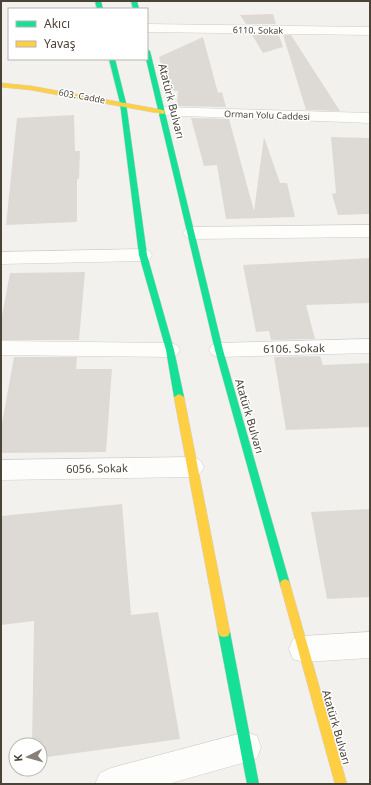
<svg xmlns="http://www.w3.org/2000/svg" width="371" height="785" font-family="'Noto Sans',sans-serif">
  <rect width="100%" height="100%" fill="#f3f1ee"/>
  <path fill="#dddad6" d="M 273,14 L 276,24 L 246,24 L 240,15 Z
    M 252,35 L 279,35 L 283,47 L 263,53 Z
    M 283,35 L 291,35 L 340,111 L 306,110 Z
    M 203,37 L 218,93 L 222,92 L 226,107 L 177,106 L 178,91 L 168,90 L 159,57 Z
    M 74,115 L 75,151 L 80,151 L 79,179 L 77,179 L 77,222 L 6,225 L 17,118 Z
    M 191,118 L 229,119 L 254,211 L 264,137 L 280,183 L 287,183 L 295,217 L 226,219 L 217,165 L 204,166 Z
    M 331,137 L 370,138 L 370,214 L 338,215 L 332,194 L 336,193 Z
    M 370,258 L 370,303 L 306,305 L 315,339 L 271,340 L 269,331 L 256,332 L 243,265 Z
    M 85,272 L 79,340 L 1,340 L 1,321 L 10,273 Z
    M 320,356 L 323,365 L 370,363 L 370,427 L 286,430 L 274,357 Z
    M 14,357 L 77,357 L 76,369 L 112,369 L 106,452 L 1,453 L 1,429 Z
    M 122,504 L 131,615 L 158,612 L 180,739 L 40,758 L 40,745 L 32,745 L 34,621 L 1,625 L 1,516 Z
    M 370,509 L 370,597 L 327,599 L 311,512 Z"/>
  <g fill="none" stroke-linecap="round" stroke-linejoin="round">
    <g stroke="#cfccc8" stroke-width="1">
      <path id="street" d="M 147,24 L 370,27 L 370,35 L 147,32 Z
        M 163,107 L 370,113 L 370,123 L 158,115 L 155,112 L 158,109 Z
        M 370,225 L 370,237 L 192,239 L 186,237 L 183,233 L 186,229 L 192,227 Z
        M 143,249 L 150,251 L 152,255 L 150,259 L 143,261 L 1,264 L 1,252 Z
        M 370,339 L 370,353 L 219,357 L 212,355 L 209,350 L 212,345 L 219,343 Z
        M 1,341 L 170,343 L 177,345 L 180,350 L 177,355 L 170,357 L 1,355 Z
        M 192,457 L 200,460 L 204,467 L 200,474 L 192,477 L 1,480 L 1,460 Z
        M 370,632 L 370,658 L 303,662 L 293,659 L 289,649 L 293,639 L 303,636 Z
        M 246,732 L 257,736 L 261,747 L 257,758 L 246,762 L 168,784 L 95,784 L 100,773 L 111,768 Z"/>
    </g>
    <g stroke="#d3cfc4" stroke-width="1">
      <path id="fast" d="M 95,1 L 101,1 L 103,9 L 97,9 Z
        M 131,1 L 137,1 L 139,9 L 133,9 Z
        M 147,49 L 150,51 L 223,350 L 290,584 L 289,587 L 285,589 L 281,587 L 280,584 L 215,350 L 146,59 Z
        M 109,59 L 115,59 L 126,103 L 147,255 L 174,350 L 184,397 L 179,400 L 174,397 L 166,350 L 139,255 L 120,103 Z
        M 224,627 L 228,628 L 230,632 L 259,784 L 247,784 L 218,632 L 220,628 Z"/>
    </g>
    <g stroke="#d3cfc4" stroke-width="1">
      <path id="slow" d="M 1,83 L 31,86 L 163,110 L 166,112 L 163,114 L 31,90 L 1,87 Z
        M 179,394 L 184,397 L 230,632 L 228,636 L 224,637 L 220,636 L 218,632 L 174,397 Z
        M 285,579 L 289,581 L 290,584 L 347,784 L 335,784 L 280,584 L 281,581 Z"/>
    </g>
    <use href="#street" fill="#fdfdfc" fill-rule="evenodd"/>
    <use href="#fast" fill="#16e098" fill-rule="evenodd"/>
    <use href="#slow" fill="#ffcf43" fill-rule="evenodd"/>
  </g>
  <g text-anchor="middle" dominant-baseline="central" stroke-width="3" stroke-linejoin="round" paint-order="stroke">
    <g font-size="9" fill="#4b4338" stroke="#fff">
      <text transform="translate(258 30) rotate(1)">6110. Sokak</text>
      <text transform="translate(82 96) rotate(10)">603. Cadde</text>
      <text transform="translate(267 115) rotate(2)">Orman Yolu Caddesi</text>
    </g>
    <g font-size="11" fill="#4b4338" stroke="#fff">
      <text transform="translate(172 101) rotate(76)">Atatürk Bulvarı</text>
      <text transform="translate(294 348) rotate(-1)">6106. Sokak</text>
      <text transform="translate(250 416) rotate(74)">Atatürk Bulvarı</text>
      <text transform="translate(97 468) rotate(-1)">6056. Sokak</text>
      <text transform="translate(337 727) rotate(74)">Atatürk Bulvarı</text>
    </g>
  </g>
  <rect width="371" height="785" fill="none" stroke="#4b4338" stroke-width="4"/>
  <rect x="8" y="8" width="140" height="52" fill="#ffffff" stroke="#b7b4af"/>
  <rect x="16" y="21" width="20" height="6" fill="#16e098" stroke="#b7b4af"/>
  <text x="44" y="28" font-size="12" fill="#4b4338">Akıcı</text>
  <rect x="16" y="41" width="20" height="6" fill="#ffcf43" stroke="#b7b4af"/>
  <text x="44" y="48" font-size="12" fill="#4b4338">Yavaş</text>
  <g transform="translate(28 757) rotate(264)"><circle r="19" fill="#ffffff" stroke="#b7b4af"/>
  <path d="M0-3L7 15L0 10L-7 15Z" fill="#868078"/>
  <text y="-6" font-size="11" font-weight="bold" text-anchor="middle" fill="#4b4338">K</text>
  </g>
</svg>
